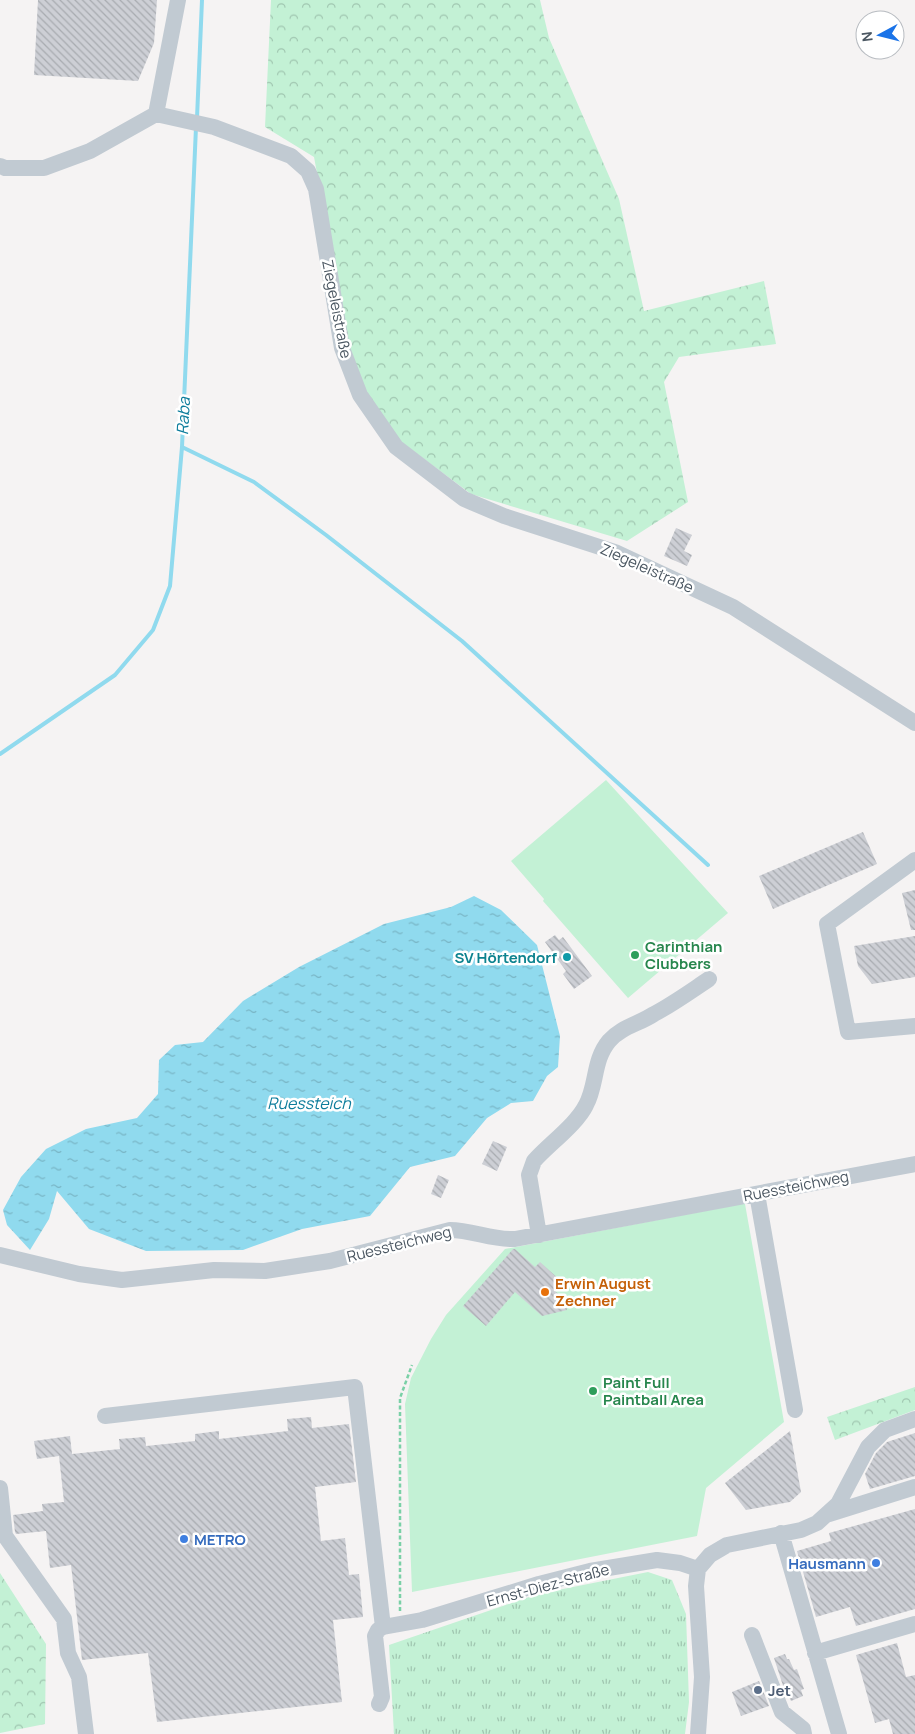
<svg xmlns="http://www.w3.org/2000/svg" width="915" height="1734" font-family="Manrope,sans-serif">
  <defs>
    <pattern id="grass-tufts" width="24" height="20" patternUnits="userSpaceOnUse" patternTransform="scale(1.25)"><rect width="24" height="20" fill="#c3f1d5"/><path d="M3 7l-1-3M5 7V3M7 7l1-3M15 17l-1-3M17 17v-4M19 17l1-3" fill="none" stroke="#a0c6b0"/></pattern>
    <pattern id="forest-crowns" width="20" height="18" patternUnits="userSpaceOnUse" patternTransform="scale(1.25)"><rect width="20" height="18" fill="#c3f1d5"/><path d="M2 6a3 3 0 1 1 6 0M12 15a3 3 0 1 1 6 0" fill="none" stroke="#a0c6b0"/></pattern>
    <pattern id="water-ripples" width="26" height="14" patternUnits="userSpaceOnUse" patternTransform="scale(1.25)"><rect width="26" height="14" fill="#90daee"/><path d="M2 4q2-2 4 0t4 0M15 11q2-2 4 0t4 0" fill="none" stroke="#78b4c4"/></pattern>
    <pattern id="building-back-hatch" width="6" height="6" patternUnits="userSpaceOnUse" patternTransform="scale(1.25)"><rect width="6" height="6" fill="#cdcfd5"/><path d="M-1 5l2 2M0 0l6 6M5-1l2 2" fill="none" stroke="#a8abb0"/></pattern>
  </defs>
  <rect width="100%" height="100%" fill="#f5f3f3"/>
  <path fill="url(#grass-tufts)" d="M 648,1572 L 672,1580 L 686,1614 L 689,1702 L 685,1734 L 394,1734 L 389,1645 L 538,1594 Z"/>
  <path fill="url(#forest-crowns)" d="M 271,0 L 540,0 L 549,38 L 619,199 L 644,311 L 764,281 L 776,344 L 679,357 L 664,382 L 688,502 L 627,541 L 471,494 L 400,441 L 370,398 L 352,362 L 314,157 L 265,127 Z
    M 915,1387 L 915,1410 L 835,1440 L 827,1417 Z
    M 0,1573 L 46,1644 L 45,1724 L 0,1733 Z"/>
  <path fill="#c3f1d5" d="M 606,780 L 728,913 L 628,998 L 543,901 L 544,899 L 511,861 Z
    M 741,1204 L 745,1204 L 784,1422 L 706,1488 L 697,1536 L 412,1592 L 405,1404 L 411,1378 L 431,1339 L 446,1315 L 505,1249 Z"/>
  <path fill="url(#water-ripples)" d="M 474,896 L 501,910 L 537,945 L 560,1036 L 558,1067 L 547,1076 L 533,1101 L 511,1103 L 487,1118 L 455,1156 L 410,1167 L 370,1216 L 302,1229 L 243,1250 L 146,1251 L 89,1229 L 57,1191 L 49,1219 L 30,1250 L 7,1225 L 3,1210 L 21,1177 L 46,1149 L 86,1129 L 137,1118 L 158,1094 L 159,1060 L 175,1045 L 203,1042 L 243,1001 L 299,967 L 384,924 L 451,907 Z"/>
  <g fill="none" stroke-linecap="round" stroke-linejoin="round">
    <path stroke="#90daee" stroke-width="4" d="M 197,118 L 202,0
      M 182,447 L 254,482 L 326,535 L 462,641 L 708,865
      M 0,754 L 115,675 L 153,630 L 170,586 L 182,447 L 196,127"/>
  </g>
  <path fill="url(#building-back-hatch)" d="M 38,0 L 157,0 L 154,43 L 138,81 L 34,75 Z
    M 676,528 L 692,535 L 684,551 L 692,555 L 687,566 L 664,556 Z
    M 863,832 L 877,864 L 773,909 L 759,876 Z
    M 915,890 L 915,930 L 911,930 L 902,893 Z
    M 555,935 L 559,940 L 563,937 L 592,976 L 574,989 L 563,974 L 566,971 L 545,942 Z
    M 915,936 L 915,977 L 872,984 L 858,966 L 854,946 Z
    M 493,1141 L 507,1147 L 497,1171 L 482,1164 Z
    M 438,1175 L 449,1180 L 441,1198 L 431,1194 Z
    M 513,1249 L 515,1249 L 535,1267 L 540,1262 L 561,1281 L 559,1283 L 561,1284 L 555,1291 L 565,1300 L 567,1310 L 542,1316 L 515,1292 L 486,1326 L 463,1306 Z
    M 311,1417 L 312,1428 L 349,1424 L 356,1482 L 315,1487 L 321,1541 L 345,1538 L 349,1575 L 359,1574 L 363,1617 L 333,1620 L 342,1702 L 157,1722 L 148,1653 L 82,1660 L 71,1565 L 50,1568 L 46,1531 L 16,1534 L 15,1532 L 13,1515 L 43,1511 L 42,1504 L 64,1502 L 59,1456 L 37,1459 L 34,1441 L 70,1436 L 72,1454 L 120,1449 L 119,1439 L 145,1437 L 146,1446 L 195,1441 L 195,1434 L 219,1431 L 219,1439 L 288,1431 L 287,1419 Z
    M 790,1431 L 801,1492 L 790,1502 L 746,1510 L 725,1483 Z
    M 915,1433 L 915,1476 L 870,1489 L 865,1474 L 876,1453 L 887,1442 Z
    M 915,1509 L 915,1609 L 856,1626 L 850,1607 L 816,1617 L 797,1551 L 831,1541 L 829,1533 Z
    M 897,1643 L 906,1677 L 915,1675 L 915,1734 L 893,1734 L 889,1719 L 875,1723 L 856,1655 Z
    M 785,1654 L 787,1659 L 789,1659 L 794,1670 L 797,1669 L 804,1689 L 801,1690 L 803,1696 L 791,1701 L 789,1697 L 787,1698 L 774,1658 Z
    M 759,1681 L 769,1706 L 741,1716 L 732,1692 Z"/>
  <g fill="none" stroke-linecap="round" stroke-linejoin="round">
    <path stroke="#7ad0a6" stroke-width="2.5" stroke-dasharray="4 2.5" stroke-linecap="butt" d="M 400,1611 L 400,1398 L 412,1365"/>
    <path stroke="#c1cad2" stroke-width="16" d="M 156,114 L 178,0
      M 0,166 L 5,168 L 44,168 L 90,151 L 156,114 L 214,127 L 291,156 L 308,171 L 316,189 L 342,348 L 360,395 L 396,447 L 464,499 L 504,516 L 615,552 L 733,607 L 915,723
      M 915,860 L 827,924 L 848,1032 L 915,1026
      M 757,1194 L 795,1410
      M 539,1235 L 529,1175 L 534,1161 C 548,1145 577,1124 586,1105 C 597,1085 593,1060 609,1041 C 621,1027 639,1024 654,1014 C 673,1004 691,991 709,979
      M 0,1255 L 79,1274 L 122,1280 L 214,1270 L 265,1271 L 330,1261 L 450,1230 C 472,1230 492,1240 515,1239 L 915,1164
      M 105,1416 L 355,1387 L 383,1627
      M 0,1488 L 5,1536 L 64,1619 L 68,1653 L 79,1677 L 86,1734
      M 829,1514 L 915,1487
      M 781,1533 L 839,1734
      M 752,1635 L 782,1712 L 803,1729 L 804,1734
      M 815,1653 L 915,1624
      M 379,1704 L 382,1697 L 375,1636 L 378,1630 L 383,1627 L 422,1620 L 539,1584 L 590,1571 L 657,1560 L 680,1563 L 698,1569
      M 698,1734 L 702,1677 L 696,1586 L 698,1569 L 710,1555 L 727,1545 L 801,1530 L 817,1523 L 838,1504 L 868,1447 L 885,1430 L 915,1419"/>
  </g>
  <g fill="#2e9e5b" stroke="#fff" stroke-width="2">
    <circle cx="635" cy="955" r="5"/>
    <circle cx="593" cy="1391" r="5"/>
  </g>
  <circle fill="#0f9aa8" stroke="#fff" stroke-width="2" cx="567" cy="957" r="5"/>
  <circle fill="#e8710a" stroke="#fff" stroke-width="2" cx="545" cy="1292" r="5"/>
  <g fill="#3f7fe0" stroke="#fff" stroke-width="2">
    <circle cx="184" cy="1539" r="5"/>
    <circle cx="876" cy="1563" r="5"/>
  </g>
  <circle fill="#5c6f8a" stroke="#fff" stroke-width="2" cx="758" cy="1690" r="5"/>
  <g text-anchor="middle" dominant-baseline="central" stroke-width="5" stroke-linejoin="round" paint-order="stroke">
    <g font-size="15" fill="#4a5661" stroke="#fff">
      <text transform="translate(337 309) rotate(79)">Ziegeleistraße</text>
      <text transform="translate(647 568) rotate(24)">Ziegeleistraße</text>
      <text transform="translate(796 1186) rotate(-11)">Ruessteichweg</text>
      <text transform="translate(399 1244) rotate(-14)">Ruessteichweg</text>
      <text transform="translate(548 1585) rotate(-15)">Ernst-Diez-Straße</text>
    </g>
    <g font-size="15" font-weight="bold" fill="#27864d" stroke="#fff" text-anchor="start">
      <text x="645" y="946">Carinthian<tspan x="645" dy="17">Clubbers</tspan></text>
      <text x="603" y="1382">Paint Full<tspan x="603" dy="17">Paintball Area</tspan></text>
    </g>
    <g font-size="15" font-weight="bold" fill="#0d838f" stroke="#fff" text-anchor="end">
      <text x="557" y="957">SV Hörtendorf</text>
    </g>
    <g font-size="15" font-weight="bold" fill="#c56008" stroke="#fff" text-anchor="start">
      <text x="555" y="1283">Erwin August<tspan x="555" dy="17">Zechner</tspan></text>
    </g>
    <g font-size="15" font-weight="bold" fill="#366cbe" stroke="#fff" text-anchor="start">
      <text x="194" y="1539">METRO</text>
      <text x="866" y="1563" text-anchor="end">Hausmann</text>
    </g>
    <g font-size="15" font-weight="bold" fill="#4e5e75" stroke="#fff" text-anchor="start">
      <text x="768" y="1690">Jet</text>
    </g>
    <g font-size="16" font-style="italic" fill="#0c7c9b" stroke="#fff">
      <text transform="translate(183 416) rotate(-87)">Raba</text>
      <text x="309" y="1103">Ruessteich</text>
    </g>
  </g>
  <g transform="translate(880 35) rotate(263)"><circle r="24" fill="#ffffff" stroke="#b7bbc0"/>
  <path d="M0-4L9 19L0 12L-9 19Z" fill="#1a73e8"/>
  <text y="-8" font-size="14" font-weight="bold" text-anchor="middle" fill="#4a5661">N</text>
  </g>
</svg>
